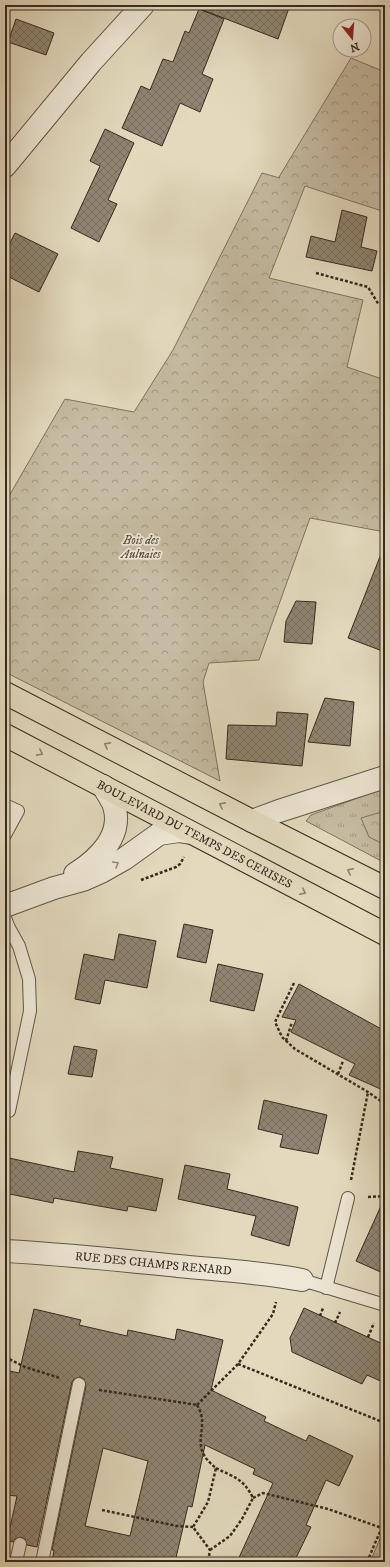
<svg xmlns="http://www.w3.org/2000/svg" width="390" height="1567" font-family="'IM FELL DW Pica',serif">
  <defs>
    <pattern id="grass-tufts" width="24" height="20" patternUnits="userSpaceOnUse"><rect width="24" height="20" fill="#c6bca3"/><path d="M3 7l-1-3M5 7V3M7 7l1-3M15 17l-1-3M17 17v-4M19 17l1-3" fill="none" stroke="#a29984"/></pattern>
    <pattern id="forest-crowns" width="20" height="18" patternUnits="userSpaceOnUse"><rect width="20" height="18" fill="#c6bca3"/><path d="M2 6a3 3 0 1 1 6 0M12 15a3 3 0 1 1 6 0" fill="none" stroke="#a29984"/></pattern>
    <pattern id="building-cross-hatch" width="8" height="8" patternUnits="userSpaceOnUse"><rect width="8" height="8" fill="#908673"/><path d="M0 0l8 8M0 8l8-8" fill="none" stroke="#766e5e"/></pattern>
  </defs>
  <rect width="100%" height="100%" fill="#e3dabe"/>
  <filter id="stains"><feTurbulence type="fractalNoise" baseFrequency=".005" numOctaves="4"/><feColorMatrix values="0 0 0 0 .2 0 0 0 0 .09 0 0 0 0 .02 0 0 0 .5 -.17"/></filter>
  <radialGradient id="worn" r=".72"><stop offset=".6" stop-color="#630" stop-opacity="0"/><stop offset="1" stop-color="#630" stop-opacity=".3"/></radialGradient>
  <path fill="url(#grass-tufts)" stroke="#7e7362" d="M 385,788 L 385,863 L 306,821 L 311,815 Z
    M 385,1527 L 385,1562 L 370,1562 Z"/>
  <path fill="url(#forest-crowns)" stroke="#7e7362" d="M 351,58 L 385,72 L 385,212 L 305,186 L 269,278 L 363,300 L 347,367 L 385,380 L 385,532 L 310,518 L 259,660 L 209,663 L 203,682 L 220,781 L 5,672 L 5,503 L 65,399 L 134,412 L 173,350 L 262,173 L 280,178 L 279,177 Z
    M 385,811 L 385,845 L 369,837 L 361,818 Z"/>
  <path fill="url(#building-cross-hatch)" stroke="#372a22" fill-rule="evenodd" d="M 195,5 L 290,5 L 278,39 L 195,7 Z
    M 199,9 L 224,19 L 202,74 L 213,79 L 200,112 L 180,103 L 162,146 L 122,128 L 141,86 L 150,90 L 163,59 L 173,62 L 185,31 L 189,33 Z
    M 16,19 L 54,33 L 46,55 L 8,42 Z
    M 105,129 L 134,143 L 108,200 L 117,204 L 99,242 L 71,228 L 100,166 L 90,161 Z
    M 342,210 L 367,217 L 361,247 L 377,251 L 372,271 L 306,257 L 311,236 L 335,242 Z
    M 15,233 L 58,254 L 39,292 L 5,275 L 5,253 Z
    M 383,549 L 385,549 L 385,652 L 348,638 Z
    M 296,601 L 316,602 L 312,644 L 284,642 L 286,621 Z
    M 325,698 L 354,702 L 350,746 L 308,742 Z
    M 277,712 L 308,714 L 302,766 L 226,759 L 228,725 L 276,726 Z
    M 184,924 L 213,930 L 206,963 L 177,957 Z
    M 119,934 L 156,941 L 147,988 L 105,980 L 100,1004 L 75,999 L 84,954 L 114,960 Z
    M 218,964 L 263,974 L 254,1011 L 210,1001 Z
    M 299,984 L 385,1031 L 385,1091 L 349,1075 L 355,1064 L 291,1032 L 296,1020 L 282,1017 Z
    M 74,1046 L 97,1050 L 92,1077 L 68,1074 Z
    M 264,1100 L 327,1115 L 318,1154 L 280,1147 L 283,1135 L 258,1129 Z
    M 78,1151 L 113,1157 L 110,1168 L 163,1179 L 156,1211 L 128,1206 L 127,1211 L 54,1198 L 53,1203 L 5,1193 L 5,1175 L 9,1158 L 74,1172 Z
    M 185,1165 L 230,1174 L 227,1189 L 298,1207 L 289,1246 L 251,1235 L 256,1216 L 178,1199 Z
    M 385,1197 L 385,1274 L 356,1261 Z
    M 304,1308 L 385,1345 L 385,1383 L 367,1375 L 362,1384 L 292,1352 L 290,1338 Z
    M 34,1309 L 81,1320 L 79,1325 L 127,1336 L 128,1330 L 175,1340 L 177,1329 L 223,1340 L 211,1390 L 266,1417 L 264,1421 L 306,1441 L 309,1435 L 353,1456 L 339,1486 L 326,1480 L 306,1525 L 311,1527 L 294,1562 L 237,1562 L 273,1483 L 253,1474 L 255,1469 L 205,1445 L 192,1507 L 188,1506 L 175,1562 L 52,1562 L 54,1550 L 52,1550 L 86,1386 L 84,1379 L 80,1377 L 74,1379 L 72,1382 L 37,1547 L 27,1545 L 25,1539 L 21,1537 L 15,1539 L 13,1542 L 7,1541 L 17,1496 L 5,1495 L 5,1370 L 19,1373 ZM 103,1448 L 148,1461 L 130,1536 L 85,1526 Z"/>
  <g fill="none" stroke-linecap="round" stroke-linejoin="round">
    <g stroke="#625649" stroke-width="14">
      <path id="service" d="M 5,805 L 18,811 L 5,835
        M 5,918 L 9,928 L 19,946 L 29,979 L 30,1011 L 9,1111 L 5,1110
        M 302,1280 L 385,1305
        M 326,1288 L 348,1198
        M 16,1562 L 20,1544
        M 42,1562 L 79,1384"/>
    </g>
    <g stroke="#625649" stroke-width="24">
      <g id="minor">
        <path d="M 5,166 L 91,62 L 143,5"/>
        <path d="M 252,821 L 279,811 L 385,777"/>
        <path d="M 75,874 C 99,859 125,834 113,803 C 110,797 106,791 103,786"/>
        <path d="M 5,906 L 54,888 L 83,880 L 101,872 L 124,859 L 159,834 L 179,831 L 191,833"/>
        <path id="s1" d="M 5,1251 C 63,1254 120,1260 178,1266 C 219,1270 261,1272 302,1280"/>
      </g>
    </g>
    <g stroke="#372a22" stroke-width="24">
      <g id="primary">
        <path d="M 5,693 L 252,821 L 385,888"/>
        <path id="s2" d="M 5,735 L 385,934"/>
      </g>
    </g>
    <path stroke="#372a22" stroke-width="2.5" stroke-dasharray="3 2" stroke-linecap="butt" d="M 316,273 L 368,287 L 379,305
      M 141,880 L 176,867 L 180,864 L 184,857
      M 294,983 L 275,1022 L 282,1037 L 295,1049 L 368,1092 L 385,1104
      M 286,1041 L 292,1022
      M 338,1074 L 343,1061
      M 351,1180 L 368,1092
      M 368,1197 L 385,1196
      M 320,1316 L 323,1308
      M 335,1323 L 340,1312
      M 368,1337 L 374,1323
      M 381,1344 L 385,1335
      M 5,1357 L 25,1367 L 60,1378
      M 238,1364 L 385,1423
      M 99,1390 L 197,1405
      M 197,1405 C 212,1429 186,1445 216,1468 L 208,1502 L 193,1527 L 210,1550 L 208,1562
      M 197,1405 L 238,1364 L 273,1314 L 276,1302
      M 253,1498 L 263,1493 L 328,1509 L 382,1528
      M 102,1510 L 177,1526 L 193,1527
      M 210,1550 L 230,1536 L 242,1519 L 253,1498 C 243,1478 235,1478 216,1468
      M 367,1562 L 385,1520"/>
    <use href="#service" stroke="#ede7d5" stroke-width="12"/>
    <use href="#minor" stroke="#ede7d5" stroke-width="22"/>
    <use href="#primary" stroke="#e3dabe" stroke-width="22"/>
  </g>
  <defs><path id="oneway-chevron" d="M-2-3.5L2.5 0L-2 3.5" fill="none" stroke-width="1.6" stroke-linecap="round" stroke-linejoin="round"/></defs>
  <g stroke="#8d8270">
    <use href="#oneway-chevron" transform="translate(107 745) rotate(-152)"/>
    <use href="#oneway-chevron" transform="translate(40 753) rotate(28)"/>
    <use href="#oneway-chevron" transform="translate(222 805) rotate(-152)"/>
    <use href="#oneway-chevron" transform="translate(350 871) rotate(-153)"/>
    <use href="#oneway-chevron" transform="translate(303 892) rotate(27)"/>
  </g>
  <use stroke="#92887c" href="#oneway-chevron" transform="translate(116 864) rotate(-30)"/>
  <g text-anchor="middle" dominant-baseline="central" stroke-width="3.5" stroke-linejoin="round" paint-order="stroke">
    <g font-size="12" font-style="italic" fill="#5b4e42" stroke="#ede7d5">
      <text x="141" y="540">Bois des<tspan x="141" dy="14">Aulnaies</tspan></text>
    </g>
    <g font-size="12" fill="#372a22" stroke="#ede7d5">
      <text stroke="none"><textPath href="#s2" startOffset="214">BOULEVARD DU TEMPS DES CERISES</textPath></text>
      <text stroke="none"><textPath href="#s1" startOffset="149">RUE DES CHAMPS RENARD</textPath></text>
    </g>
  </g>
  <rect width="390" height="1567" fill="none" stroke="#e3dabe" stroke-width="20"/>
  <rect x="6" y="6" width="378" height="1555" fill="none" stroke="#372a22" stroke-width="2"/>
  <rect x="10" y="10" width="370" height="1547" fill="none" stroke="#372a22"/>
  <g transform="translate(352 38) rotate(163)"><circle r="19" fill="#ede7d5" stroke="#a49b8d"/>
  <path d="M0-3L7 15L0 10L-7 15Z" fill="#8f2418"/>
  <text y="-6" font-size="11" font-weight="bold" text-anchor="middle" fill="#372a22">N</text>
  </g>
  <rect width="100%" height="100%" filter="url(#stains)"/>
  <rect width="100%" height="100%" fill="url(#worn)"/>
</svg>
